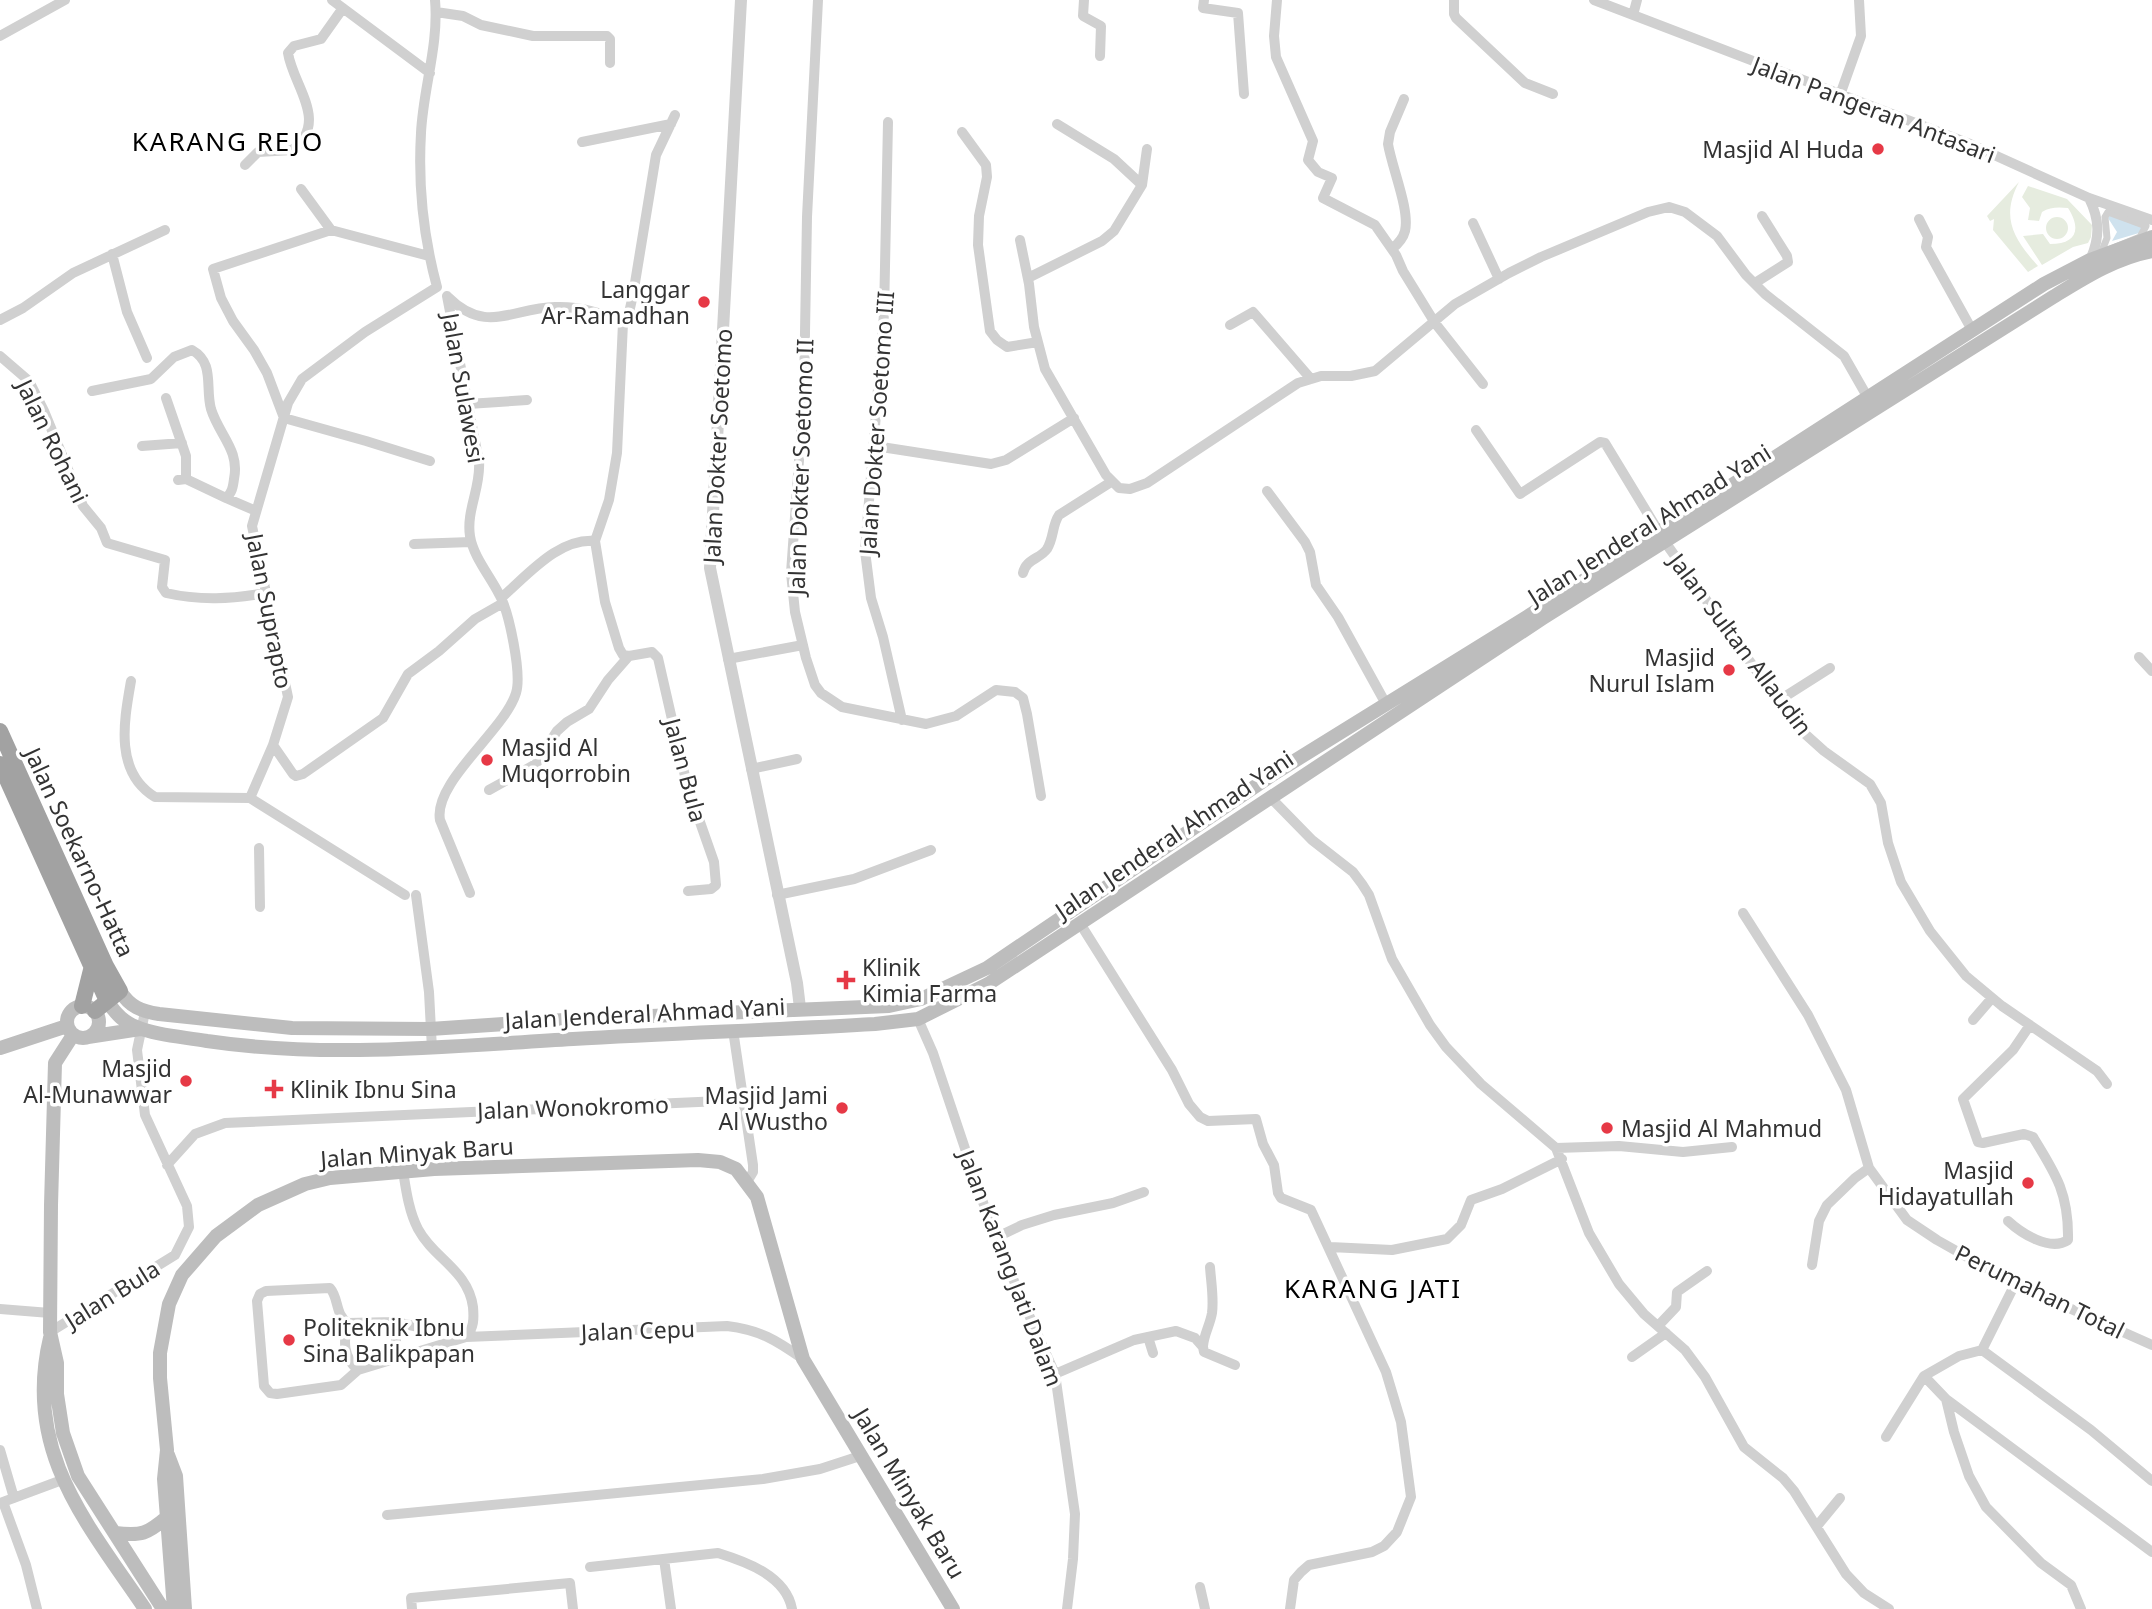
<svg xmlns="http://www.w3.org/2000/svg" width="2152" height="1609" font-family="'Noto Sans',sans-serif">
  <rect width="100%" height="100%" fill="#fff"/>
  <path fill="#e6ecdf" d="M 2019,182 C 2000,218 2014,239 2038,266 L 2028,272 L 1993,230 L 1994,219 L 1990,221 L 1987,216 Z
    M 2028,186 L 2067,199 L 2092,225 L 2091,237 L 2088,243 L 2073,247 L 2042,265 L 2023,236 L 2043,234 L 2050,244 C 2076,244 2082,230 2068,208 C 2058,207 2050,207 2042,212 L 2039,221 L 2028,220 L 2030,208 L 2022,197 Z
    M2046 228a11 11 0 1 1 22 0a11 11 0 1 1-22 0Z"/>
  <path fill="#cfe2ee" d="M 2110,215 L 2142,227 L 2139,233 L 2112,241 L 2117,232 L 2108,218 Z"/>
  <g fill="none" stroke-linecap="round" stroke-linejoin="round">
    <path stroke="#d0d0d0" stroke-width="7" d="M 2108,212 L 2146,226 L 2140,237 L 2101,253 L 2107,238 L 2105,217 Z"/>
    <path stroke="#d0d0d0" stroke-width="10" d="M 332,0 L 430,73
      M 435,0 C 439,45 423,89 421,133 C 418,184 424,239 437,287
      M 818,0 L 807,217 L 804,390 L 791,573 L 795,612 L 806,658 L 815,685 L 821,693 L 842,707 L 926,724 L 956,716 L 996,690 L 1015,692 L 1023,698 L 1027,714 L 1041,796
      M 1084,0 L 1083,16 L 1101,26 L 1100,56
      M 1204,0 L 1203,8 L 1238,13 L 1244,94
      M 1277,0 L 1274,36 L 1276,57 L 1313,141 L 1308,160 L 1318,172 L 1332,178 L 1323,198 L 1375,225 L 1396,255 L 1403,271 L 1435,323 L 1483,384
      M 1454,0 L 1454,14 L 1456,18 L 1525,83 L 1553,94
      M 1594,0 L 1970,144 L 2089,198 L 2152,220
      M 436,12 L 463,16 L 481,25 L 533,36 L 607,36 L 610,39 L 610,63
      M 1633,15 L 1637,0
      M 0,36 L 65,0
      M 1840,95 L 1861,36 L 1859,0
      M 888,122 L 884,314 L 865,551 L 871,598 L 883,637 L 902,720
      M 1057,124 L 1114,159 L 1142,185
      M 962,132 L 986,165 L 987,177 L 979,216 L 978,245 L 990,331 L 997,340 L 1007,347 L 1038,342
      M 582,142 L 671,124
      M 245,165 L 258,152 L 292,150 C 330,122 293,86 288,53 L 294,46 L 321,39 L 343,8
      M 301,189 L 331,230
      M 2089,198 C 2100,220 2100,238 2090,260
      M 1919,219 L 1928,237 L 1926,247 L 1972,330
      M 1473,223 L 1499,279
      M 1020,240 L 1029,284 L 1034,327 L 1045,369 L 1106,475 L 1119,488 L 1130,489 L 1147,483 L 1298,383 L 1321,376 L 1351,376 L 1375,371 L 1455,304 L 1509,273 L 1541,257 L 1648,212 L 1669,207 L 1685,212 L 1717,236 L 1746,275 L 1765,294 L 1844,356 L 1868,398
      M 1392,249 C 1398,244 1403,239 1405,231 C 1410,210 1392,168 1388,144 L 1390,132 L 1404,99
      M 112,254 L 127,312 L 147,358
      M 429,256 L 331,230 L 213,269 L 221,298 L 233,321 L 254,350 L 267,373 L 284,418 L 366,441 L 430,461
      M 1028,278 L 1102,241 L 1114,231 L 1142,185 L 1147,149
      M 1755,283 L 1788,262 L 1787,256 L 1762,216
      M 447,296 L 479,462 C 481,487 466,511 470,536 C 473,556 490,576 499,594 C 509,611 522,674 516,693 C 505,730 433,782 440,820 L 470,893
      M 448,297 C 486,335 512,308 555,307 C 580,306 601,312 623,323 L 617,453 L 609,500 L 595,541 L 605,602 L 619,648 L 623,655 L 629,656
      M 0,320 L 23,308 L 73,273 L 165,230
      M 623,323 L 628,317 L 633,295 L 656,155 L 675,115
      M 1230,325 L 1253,312 L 1311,379
      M 0,356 L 29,381 L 44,411 L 83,506 L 101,528 L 107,543 L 165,560 L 162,587 L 166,593 C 201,601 231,599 266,593
      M 92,391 L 151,379 L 174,357 L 192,350 C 215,363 205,387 211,409 C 219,435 240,450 234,479 C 233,487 232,493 226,498 L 186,479 L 178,480
      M 166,398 L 186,456 L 186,479
      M 468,404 L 527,400
      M 1476,430 L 1520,494 L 1600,442 L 1605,443 L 1665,542 L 1778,701 L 1804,733 L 1824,751 L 1870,784 L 1881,803 L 1888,843 L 1901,882 L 1930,931 L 1966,976 L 2002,1006 L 2097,1071 L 2107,1084
      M 142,446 L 182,443
      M 875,446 L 991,464 L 1006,460 L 1074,418
      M 1267,491 L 1305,542 L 1310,552 L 1316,585 L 1338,617 L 1386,704
      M 226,498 L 256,511
      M 414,544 L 471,542
      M 1023,573 C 1026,559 1040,559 1047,549 C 1054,538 1052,525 1059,515 L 1111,482
      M 501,598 C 528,575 558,538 595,541
      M 629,656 L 652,652 L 658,658 L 687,785 L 714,862 L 716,885 L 711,889 L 688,891
      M 2139,657 L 2152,671
      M 728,659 L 803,645
      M 131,681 C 124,721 114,772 155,797 L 250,798 L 405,895
      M 1778,701 L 1830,668
      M 273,745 L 293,774 L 296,776 L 303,774 L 383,718 L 408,674 L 439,651 L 475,619 L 503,603
      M 751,769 L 797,759
      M 489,790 L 536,764 L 557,731 L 567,722 L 589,709 L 608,680 L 629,656
      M 1270,797 L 1312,840 L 1353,872 L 1362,884 L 1369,895 L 1392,959 L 1430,1025 L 1446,1047 L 1481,1084 L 1556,1148 L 1589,1233 L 1619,1284 L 1644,1314 L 1685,1350 L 1705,1377 L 1744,1447 L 1783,1478 L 1794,1491 L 1846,1574 L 1864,1593 L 1889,1609
      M 250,798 L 273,745 L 288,697 L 252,526 L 288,403 L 302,379 L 365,332 L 437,287
      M 259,848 L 260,907
      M 416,895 L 429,992 L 432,1049
      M 777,895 L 854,879 L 931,850
      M 1743,913 L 1808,1015 L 1846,1090 L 1869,1168 L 1907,1220 L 1937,1240 L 2015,1284 L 2152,1345
      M 1081,925 L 1172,1070 L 1189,1104 L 1200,1117 L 1208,1121 L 1256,1119 L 1263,1144 L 1274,1165 L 1278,1193 L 1281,1198 L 1311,1210 L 1386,1372 L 1401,1422 L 1411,1497 L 1397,1532 L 1384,1546 L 1372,1552 L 1309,1565 L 1301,1572 L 1294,1580 L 1290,1609
      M 918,1019 L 933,1053 L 995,1238 L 1055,1374 L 1075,1514 L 1073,1559 L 1067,1609
      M 1973,1020 L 1992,998
      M 733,1030 L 753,1165 L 753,1172 L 747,1182
      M 1556,1148 L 1619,1146 L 1683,1152 L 1732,1147
      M 167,1165 L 195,1134 L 225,1123 L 743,1100
      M 403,1171 C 406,1190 409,1212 418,1229 C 434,1259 468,1270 473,1307 C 474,1319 474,1328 466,1337
      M 2008,1221 C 2021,1233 2050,1252 2068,1240 C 2069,1194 2056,1174 2033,1137 L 2024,1134 L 1983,1143 L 1978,1142 L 1963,1099 L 2013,1050 L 2030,1025
      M 995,1238 L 1022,1225 L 1054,1215 L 1113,1203 L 1144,1192
      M 1330,1247 L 1392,1250 L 1447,1239 L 1461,1225 L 1471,1200 L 1502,1189 L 1562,1159
      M 1812,1265 L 1819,1221 L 1827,1205 L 1855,1178 L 1869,1168
      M 0,1309 L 50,1313
      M 395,1322 L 397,1359
      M 348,1323 C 343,1341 343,1357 358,1370
      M 1658,1326 L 1676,1307 L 1677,1292 L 1707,1271
      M 50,1332 L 175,1255 L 189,1227 L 187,1206 L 145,1115 L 137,1050 L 145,1012
      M 466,1337 L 395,1322 L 348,1323 C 335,1315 339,1298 330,1288 L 266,1291 L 260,1294 L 257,1301 L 264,1386 L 270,1393 L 277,1394 L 341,1385 L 358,1370 L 466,1337 L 727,1326 C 760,1330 776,1340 803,1359
      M 1148,1337 L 1153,1353
      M 1203,1346 C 1204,1334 1210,1325 1212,1313 C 1214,1298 1211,1282 1210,1267
      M 1982,1350 L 2091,1430 L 2152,1481
      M 1632,1357 L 1666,1333
      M 1055,1374 L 1134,1340 L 1176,1331 L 1195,1338 L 1203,1347 L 1204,1352 L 1235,1365
      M 1924,1376 L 1946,1399 L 2152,1552
      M 1946,1399 L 1954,1432 L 1969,1476 L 1986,1507 L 2041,1563 L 2071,1585 L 2081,1609
      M 1886,1437 L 1924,1376 L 1959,1356 L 1982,1350 L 2015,1284
      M 0,1450 L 14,1498
      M 3,1502 L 26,1565 L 37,1609
      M 0,1503 L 62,1480
      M 387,1515 L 763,1479 L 820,1469 L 860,1456
      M 1817,1526 L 1840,1498
      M 664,1559 L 671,1609
      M 590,1567 L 718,1553 C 747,1562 786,1576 792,1609
      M 1200,1587 L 1205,1609
      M 412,1609 L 411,1598 L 570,1583 L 573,1609"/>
    <path stroke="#d0d0d0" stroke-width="12" d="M 741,0 L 710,568 L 797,983 L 800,1008"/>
    <path stroke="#bdbdbd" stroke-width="14" d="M 120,991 C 130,1007 141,1011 159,1014 L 292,1028 L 430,1029 L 579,1019 L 889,1006 L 921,999 L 987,968 L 1275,773 L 1527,617 L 2044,284 L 2090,260 L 2152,237
      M 107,1001 C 116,1014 124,1023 139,1028 C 160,1036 185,1037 207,1041 C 328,1059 450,1046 573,1039 C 673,1033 774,1030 875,1024 L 918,1019 L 988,984 L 1543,618 L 2053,297 C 2084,278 2115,258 2152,251
      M67 1022a16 16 0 1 1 32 0a16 16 0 1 1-32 0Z
      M 73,1035 L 55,1063 L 51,1205 L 50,1332 L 57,1363 L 57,1394 L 63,1433 L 78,1476 L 163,1609
      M 88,1037 L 140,1029
      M 0,1048 L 67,1026
      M 50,1338 C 23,1451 86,1522 145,1609
      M 168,1455 L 176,1476 L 185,1609
      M 115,1533 C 142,1536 147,1534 167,1517
      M 174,1609 L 164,1479 L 167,1450 L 160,1378 L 160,1353 L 169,1304 L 182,1275 L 216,1236 L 258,1205 L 305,1184 L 330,1178 L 434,1169 L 698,1160 L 720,1162 L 736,1169 L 757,1197 L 803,1359 L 953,1609"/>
    <path stroke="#a2a2a2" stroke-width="16" d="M 0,731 L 106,966 L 120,991 L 95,1011
      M 0,764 L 107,1001
      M 82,1006 L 91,970"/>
  </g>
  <g fill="#e63946" stroke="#fff" stroke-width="2.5">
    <circle cx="1878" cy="149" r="7"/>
    <circle cx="704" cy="302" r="7"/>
    <circle cx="1729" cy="670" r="7"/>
    <circle cx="487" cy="760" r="7"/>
    <path d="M842.5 969.5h7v7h7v7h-7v7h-7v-7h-7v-7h7z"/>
    <circle cx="186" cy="1081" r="7"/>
    <path d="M270.5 1078.5h7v7h7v7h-7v7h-7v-7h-7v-7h7z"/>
    <circle cx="842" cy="1108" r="7"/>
    <circle cx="1607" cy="1128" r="7"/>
    <circle cx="2028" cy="1183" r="7"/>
    <circle cx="289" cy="1340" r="7"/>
  </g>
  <g text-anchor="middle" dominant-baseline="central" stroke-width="7" stroke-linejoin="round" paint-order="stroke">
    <g font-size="23" fill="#333" stroke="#fff">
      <text transform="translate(1874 109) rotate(21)">Jalan Pangeran Antasari</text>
      <text transform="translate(464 388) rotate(80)">Jalan Sulawesi</text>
      <text transform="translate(876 423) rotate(-86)">Jalan Dokter Soetomo III</text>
      <text transform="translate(53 441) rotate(64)">Jalan Rohani</text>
      <text transform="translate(717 446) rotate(-87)">Jalan Dokter Soetomo</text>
      <text transform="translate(800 467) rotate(-88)">Jalan Dokter Soetomo II</text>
      <text transform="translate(1649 524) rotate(-32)">Jalan Jenderal Ahmad Yani</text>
      <text transform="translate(270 611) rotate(79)">Jalan Suprapto</text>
      <text transform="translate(1741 644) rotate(53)">Jalan Sultan Allaudin</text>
      <text transform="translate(686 770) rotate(75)">Jalan Bula</text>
      <text transform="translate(1174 834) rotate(-34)">Jalan Jenderal Ahmad Yani</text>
      <text transform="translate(80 852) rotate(65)">Jalan Soekarno-Hatta</text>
      <text transform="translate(645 1013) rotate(-3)">Jalan Jenderal Ahmad Yani</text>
      <text transform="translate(573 1107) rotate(-2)">Jalan Wonokromo</text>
      <text transform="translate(417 1152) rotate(-4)">Jalan Minyak Baru</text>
      <text transform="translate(1011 1268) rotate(69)">Jalan Karang Jati Dalam</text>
      <text transform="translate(2040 1291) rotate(26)">Perumahan Total</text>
      <text transform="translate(112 1294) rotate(-32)">Jalan Bula</text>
      <text transform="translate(638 1330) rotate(-2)">Jalan Cepu</text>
      <text transform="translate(910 1493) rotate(59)">Jalan Minyak Baru</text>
    </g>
    <g font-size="23" fill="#333" stroke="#fff" text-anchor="end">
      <text x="1864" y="149">Masjid Al Huda</text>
      <text x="690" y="289">Langgar<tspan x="690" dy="26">Ar-Ramadhan</tspan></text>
      <text x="1715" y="657">Masjid<tspan x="1715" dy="26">Nurul Islam</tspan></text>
      <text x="501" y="747" text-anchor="start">Masjid Al<tspan x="501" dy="26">Muqorrobin</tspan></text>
      <text x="862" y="967" text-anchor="start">Klinik<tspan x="862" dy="26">Kimia Farma</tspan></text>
      <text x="172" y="1068">Masjid<tspan x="172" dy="26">Al-Munawwar</tspan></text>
      <text x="290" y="1089" text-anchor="start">Klinik Ibnu Sina</text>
      <text x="828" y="1095">Masjid Jami<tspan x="828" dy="26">Al Wustho</tspan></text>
      <text x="1621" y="1128" text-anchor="start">Masjid Al Mahmud</text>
      <text x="2014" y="1170">Masjid<tspan x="2014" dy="26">Hidayatullah</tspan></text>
      <text x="303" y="1327" text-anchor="start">Politeknik Ibnu<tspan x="303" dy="26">Sina Balikpapan</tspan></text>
    </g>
    <g font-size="26" letter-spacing="2" fill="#000" stroke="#fff">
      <text x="228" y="141">KARANG REJO</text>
      <text x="1373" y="1288">KARANG JATI</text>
    </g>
  </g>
</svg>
